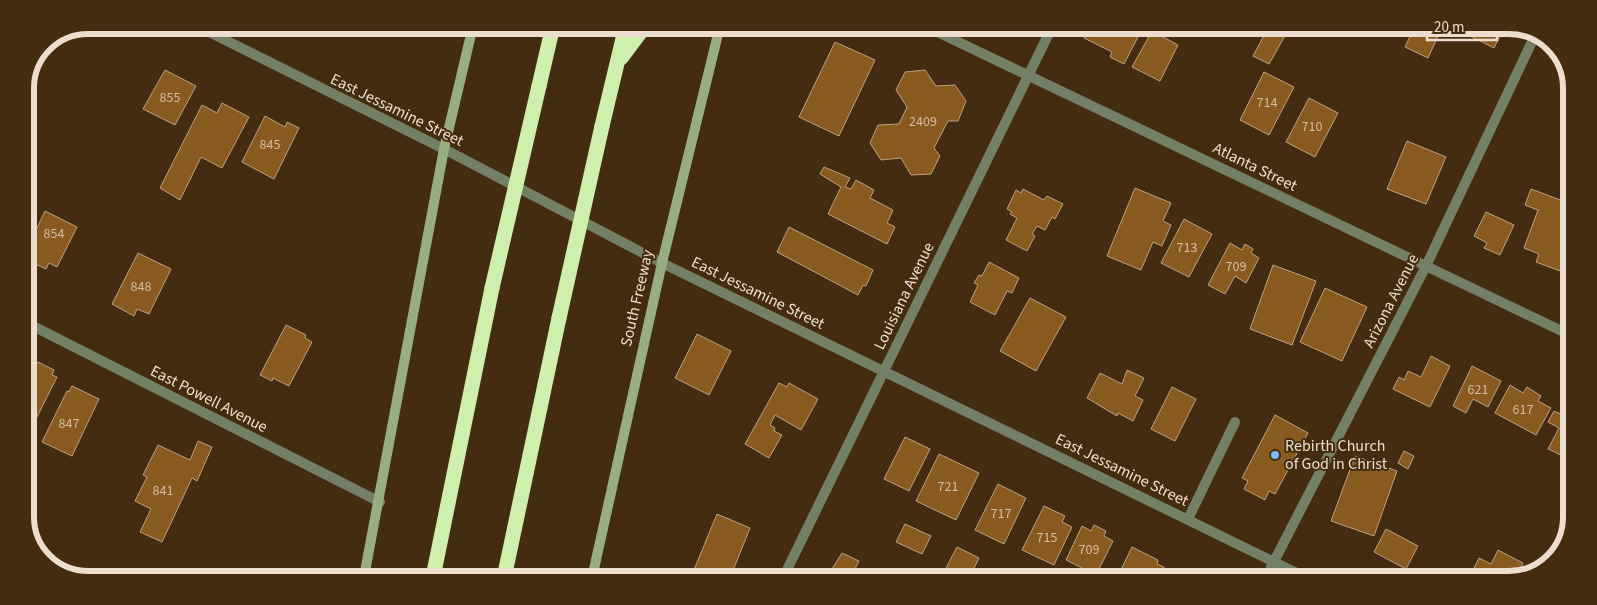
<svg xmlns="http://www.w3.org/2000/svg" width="1597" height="605" font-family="'Source Sans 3',sans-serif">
  <rect width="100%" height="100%" fill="#432c0f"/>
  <path fill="#885a20" stroke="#bea183" d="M 1090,27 L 1125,27 L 1139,35 L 1124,64 L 1110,57 L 1112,52 L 1084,38 Z
    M 1268,28 L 1275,28 L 1286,34 L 1269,64 L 1253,56 Z
    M 1414,28 L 1425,28 L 1439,34 L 1428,58 L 1405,47 Z
    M 1455,28 L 1504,28 L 1494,48 Z
    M 1152,31 L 1178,45 L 1160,81 L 1132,67 Z
    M 835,42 L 875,60 L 839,136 L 799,117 Z
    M 165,70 L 196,86 L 175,125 L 143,109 Z
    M 925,70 L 936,86 L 955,85 L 966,101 L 958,121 L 948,121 L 934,148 L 940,156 L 931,174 L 911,175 L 901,158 L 881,160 L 870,143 L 878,125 L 899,124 L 907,107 L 896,90 L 905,72 Z
    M 1264,72 L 1294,87 L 1269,135 L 1240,120 Z
    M 1309,98 L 1338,113 L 1315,157 L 1286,142 Z
    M 222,103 L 249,117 L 222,168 L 201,157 L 180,200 L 160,188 L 202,105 L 217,113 Z
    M 265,116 L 285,127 L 287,122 L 299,128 L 274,179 L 242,162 Z
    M 1407,141 L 1446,157 L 1426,204 L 1387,189 Z
    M 824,167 L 850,178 L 845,187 L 851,189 L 856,180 L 874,190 L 870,198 L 893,210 L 887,223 L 895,227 L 887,244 L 828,214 L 841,187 L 820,174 Z
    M 1135,188 L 1171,203 L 1163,221 L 1171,225 L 1162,246 L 1153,242 L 1141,270 L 1107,256 Z
    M 1023,189 L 1044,200 L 1047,196 L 1063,204 L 1055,219 L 1052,217 L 1045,230 L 1037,226 L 1032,234 L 1035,236 L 1027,251 L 1006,240 L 1017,218 L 1010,214 L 1012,212 L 1007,209 L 1016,190 L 1021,193 Z
    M 1531,189 L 1571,204 L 1571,253 L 1563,272 L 1536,262 L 1539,254 L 1524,248 L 1538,210 L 1525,205 Z
    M 45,211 L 77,227 L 57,267 L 49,263 L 46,269 L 25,259 L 25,241 L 30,243 Z
    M 1486,212 L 1514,225 L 1500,255 L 1484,248 L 1487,243 L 1474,236 Z
    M 1184,219 L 1212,234 L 1189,277 L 1161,263 Z
    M 789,227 L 873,270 L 866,286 L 863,285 L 858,295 L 777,252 Z
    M 1230,243 L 1242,250 L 1245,244 L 1253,249 L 1251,253 L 1259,258 L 1246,283 L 1235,276 L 1225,294 L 1208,285 Z
    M 138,253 L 171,269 L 149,314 L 137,309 L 134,316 L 112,304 Z
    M 989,262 L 1019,278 L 1012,293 L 1007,291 L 995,315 L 970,302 L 978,285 L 974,283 L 979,275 L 982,276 Z
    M 1273,265 L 1316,281 L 1292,345 L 1250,329 Z
    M 1325,288 L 1367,307 L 1342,361 L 1300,342 Z
    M 1030,298 L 1066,317 L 1036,371 L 1000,351 Z
    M 286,325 L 306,335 L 305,338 L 312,342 L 289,386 L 273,378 L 272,381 L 260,375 Z
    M 697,334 L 731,351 L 709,395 L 675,378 Z
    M 1431,356 L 1450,366 L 1430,407 L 1393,389 L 1399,377 L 1404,380 L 1408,371 L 1421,377 Z
    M 38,362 L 54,370 L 52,375 L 57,377 L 34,423 L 25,418 L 25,366 L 27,363 L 35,367 Z
    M 1472,366 L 1501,381 L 1488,407 L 1473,399 L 1466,413 L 1453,406 Z
    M 1127,370 L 1144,378 L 1135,396 L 1143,400 L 1133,421 L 1118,413 L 1117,416 L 1087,398 L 1100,373 L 1122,384 Z
    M 779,383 L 787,387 L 789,383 L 818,399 L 801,430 L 775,415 L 770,425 L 775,428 L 774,431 L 782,435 L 769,458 L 745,444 Z
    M 1510,385 L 1523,393 L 1527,387 L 1541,396 L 1538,401 L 1551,408 L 1536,435 L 1495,413 Z
    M 72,386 L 99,399 L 72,456 L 42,442 L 67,391 L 69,392 Z
    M 1172,387 L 1196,399 L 1175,441 L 1151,429 Z
    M 1570,407 L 1569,459 L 1548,449 L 1559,428 L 1548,422 L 1554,411 L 1565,416 Z
    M 1275,415 L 1308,433 L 1275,494 L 1269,491 L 1265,500 L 1244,489 L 1248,481 L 1242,478 Z
    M 905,437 L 930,449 L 909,491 L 884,479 Z
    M 198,441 L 212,447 L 197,481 L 192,478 L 162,542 L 140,532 L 151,509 L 135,501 L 147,477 L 143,475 L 158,445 L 190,460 Z
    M 1404,451 L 1414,456 L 1408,469 L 1398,463 Z
    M 939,454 L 979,473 L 956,520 L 916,501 Z
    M 1355,456 L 1397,471 L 1374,536 L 1331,521 Z
    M 998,484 L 1026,498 L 1004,544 L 975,530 Z
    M 1044,506 L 1065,516 L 1062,522 L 1072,527 L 1054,565 L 1022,550 Z
    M 717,514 L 750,528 L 730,578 L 695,578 L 691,577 Z
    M 905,524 L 931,536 L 922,554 L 896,542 Z
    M 1094,525 L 1106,531 L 1104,536 L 1113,541 L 1096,575 L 1066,560 L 1082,526 L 1091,531 Z
    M 1386,529 L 1418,546 L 1406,569 L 1374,552 Z
    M 957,547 L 979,558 L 969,579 L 962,579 L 945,570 Z
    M 1132,547 L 1158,560 L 1157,564 L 1164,567 L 1162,571 L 1169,574 L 1166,579 L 1124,579 L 1118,576 Z
    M 1498,550 L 1523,563 L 1516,578 L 1510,580 L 1468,580 L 1479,558 L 1491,564 Z
    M 842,553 L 859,561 L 854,571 L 860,574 L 858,578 L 831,578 L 835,570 L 832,569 Z"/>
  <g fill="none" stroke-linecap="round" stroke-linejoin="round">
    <path stroke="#748066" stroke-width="10" d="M 1188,519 L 1235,422"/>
    <path stroke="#748066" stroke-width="10" d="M 927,27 L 1570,335
      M 662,263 L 1311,580
      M 25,322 L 380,502
      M 783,578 L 1052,27
      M 1265,579 L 1426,266 L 1536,33"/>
    <path stroke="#748066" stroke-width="10" d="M 195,25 L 444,149 L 662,263"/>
    <path stroke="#99ad82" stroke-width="10" d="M 364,577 L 444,149 L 473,26
      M 592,578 L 662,263 L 720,26"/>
    <path stroke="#cfefac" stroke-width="15" d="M 621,58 L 645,26
      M 539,86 L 553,26
      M 602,126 L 626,26
      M 433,577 L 492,288
      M 504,578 L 559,318"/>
    <path stroke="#cfefac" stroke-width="15" d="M 492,288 L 539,86
      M 559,318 L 602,126"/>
  </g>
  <circle fill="#7fbdfa" stroke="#432c0f" stroke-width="2" cx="1275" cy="455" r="5"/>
  <g text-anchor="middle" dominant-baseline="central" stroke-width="4" stroke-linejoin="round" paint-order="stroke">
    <g font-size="14" fill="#d4bca2">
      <text x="170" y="98">855</text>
      <text x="1267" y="103">714</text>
      <text x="923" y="122">2409</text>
      <text x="1312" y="127">710</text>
      <text x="270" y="145">845</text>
      <text x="54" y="234">854</text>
      <text x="1187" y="248">713</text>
      <text x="1236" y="267">709</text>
      <text x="141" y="287">848</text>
      <text x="1478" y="390">621</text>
      <text x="1523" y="410">617</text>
      <text x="69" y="424">847</text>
      <text x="948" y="487">721</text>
      <text x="163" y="491">841</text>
      <text x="1001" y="514">717</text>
      <text x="1047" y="538">715</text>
      <text x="1089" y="550">709</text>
    </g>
    <g font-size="16" fill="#edddce" stroke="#432c0f">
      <text transform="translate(397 110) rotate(26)">East Jessamine Street</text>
      <text transform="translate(1255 167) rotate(26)">Atlanta Street</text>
      <text transform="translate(758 293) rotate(26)">East Jessamine Street</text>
      <text transform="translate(904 296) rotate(-64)">Louisiana Avenue</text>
      <text transform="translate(637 298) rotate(-77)">South Freeway</text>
      <text transform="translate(1391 301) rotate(-63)">Arizona Avenue</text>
      <text transform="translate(209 399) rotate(27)">East Powell Avenue</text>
      <text transform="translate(1122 470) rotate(26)">East Jessamine Street</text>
    </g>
    <g font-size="16" fill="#edddce" stroke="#432c0f" text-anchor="start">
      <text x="1285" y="446">Rebirth Church<tspan x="1285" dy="18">of God in Christ</tspan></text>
    </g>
  </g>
  <path d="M0 0H1597V605H0ZM88 34H1509A54 54 0 0 1 1563 88V517A54 54 0 0 1 1509 571H88A54 54 0 0 1 34 517V88A54 54 0 0 1 88 34Z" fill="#432c0f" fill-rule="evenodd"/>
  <path fill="none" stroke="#edddce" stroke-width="6" d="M88 34H1509A54 54 0 0 1 1563 88V517A54 54 0 0 1 1509 571H88A54 54 0 0 1 34 517V88A54 54 0 0 1 88 34Z"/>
  <path d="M1427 32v8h70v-8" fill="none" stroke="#edddce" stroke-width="2.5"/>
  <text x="1434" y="32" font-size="15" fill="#edddce" stroke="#432c0f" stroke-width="4" paint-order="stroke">20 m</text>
</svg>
